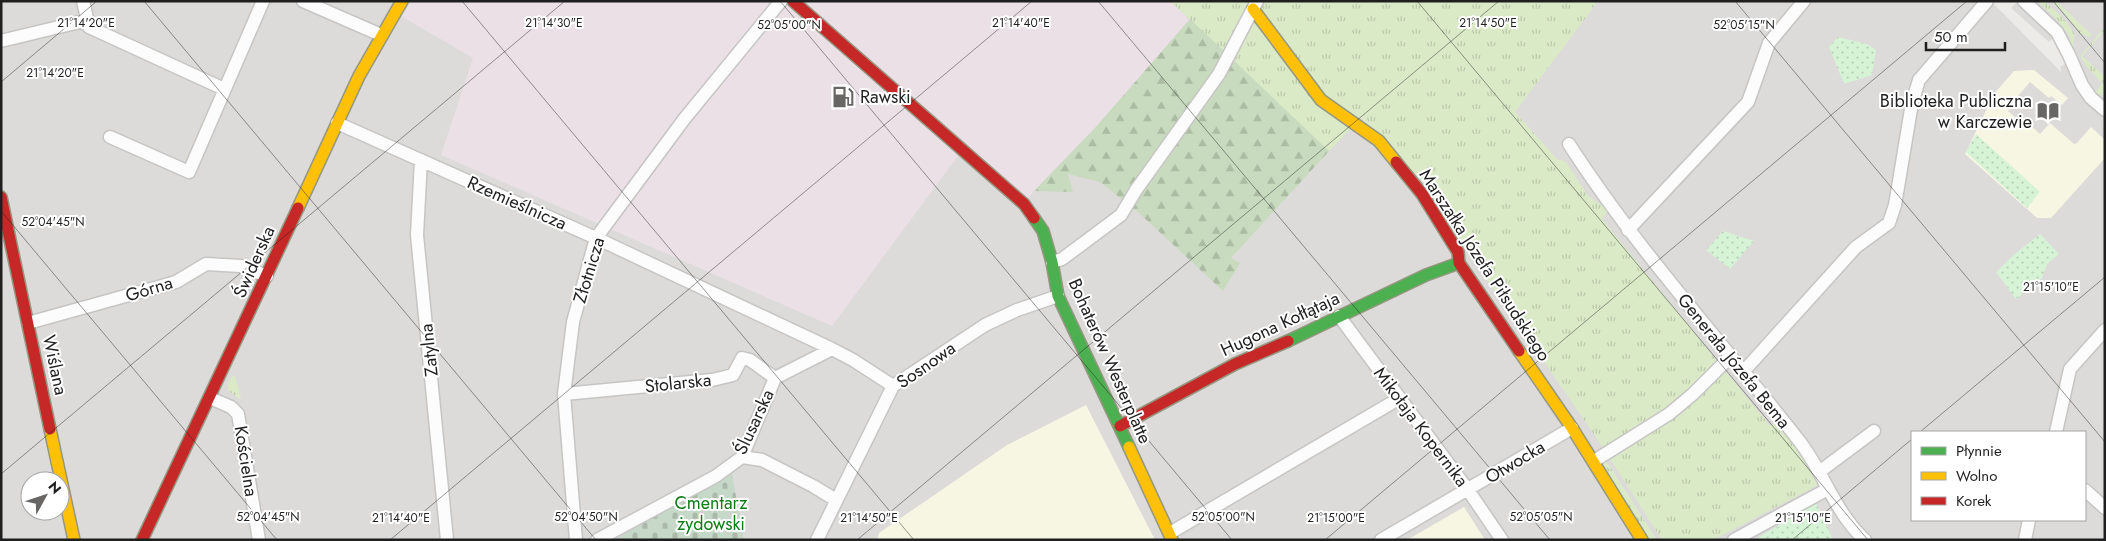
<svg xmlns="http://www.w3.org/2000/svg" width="2106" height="541" font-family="Jost,sans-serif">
  <defs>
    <pattern id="grass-tufts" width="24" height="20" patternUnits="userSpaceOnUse" patternTransform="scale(1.25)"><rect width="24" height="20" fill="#daeac7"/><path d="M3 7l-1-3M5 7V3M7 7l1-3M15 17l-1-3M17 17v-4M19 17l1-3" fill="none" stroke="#bbc8aa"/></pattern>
    <pattern id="forest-firs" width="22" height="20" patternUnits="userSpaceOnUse" patternTransform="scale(1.25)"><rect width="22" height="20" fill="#c8dbbe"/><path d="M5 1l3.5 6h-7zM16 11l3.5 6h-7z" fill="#abbca3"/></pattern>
    <pattern id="cemetery-stones" width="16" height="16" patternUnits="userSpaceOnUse" patternTransform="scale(1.25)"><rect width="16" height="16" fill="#c6d8c7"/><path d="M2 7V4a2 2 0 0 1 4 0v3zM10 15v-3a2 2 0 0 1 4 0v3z" fill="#aab9aa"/></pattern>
    <pattern id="park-dots" width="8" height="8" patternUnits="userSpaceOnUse" patternTransform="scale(1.25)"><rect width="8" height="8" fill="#d6f3d6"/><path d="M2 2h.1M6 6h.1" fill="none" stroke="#b7d0b7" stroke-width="1.8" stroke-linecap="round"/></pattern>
  </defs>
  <rect width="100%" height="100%" fill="#edebe8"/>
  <path fill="#dcdbd9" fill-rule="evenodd" d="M 1,1 L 1991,1 L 2062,73 L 2060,67 L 2067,63 L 2105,115 L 2105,540 L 1,540 ZM 1912,432 L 2085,432 L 2085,520 L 1912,520 ZM 30,481 L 60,481 L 60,511 L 30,511 Z
    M 2024,1 L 2105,1 L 2105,110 L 2069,55 Z
    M 2017,2 L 2049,31 L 2054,37 L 2049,42 L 2011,8 Z"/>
  <path fill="#ebe0e6" d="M 412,1 L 1170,1 L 1190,19 L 1095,128 L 1034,191 L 1024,204 L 963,149 L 832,326 L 441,155 L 473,58 L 401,16 Z"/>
  <path fill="#f7f6e3" d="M 2034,70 L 2068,98 L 2062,105 L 2051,96 L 2049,98 L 2030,82 L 2018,96 L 2020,98 L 2008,111 L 2018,120 L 2021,117 L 2040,134 L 2050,123 L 2074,144 L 2077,143 L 2091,127 L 2105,140 L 2105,158 L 2051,218 L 2037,218 L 1965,154 L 1994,94 L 2014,71 Z
    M 1086,405 L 1155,540 L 877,540 L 879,533 L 1007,445 Z
    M 1464,507 L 1485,540 L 1407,540 Z"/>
  <path fill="url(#grass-tufts)" d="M 1170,1 L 1598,1 L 1515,112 L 1557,159 L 1566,162 L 1588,196 L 1608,210 L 1602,219 L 1770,426 L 1778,422 L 1800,450 L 1818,485 L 1713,540 L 1662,540 L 1598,440 L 1466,249 L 1431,190 L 1361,118 L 1329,151 Z
    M 2038,1 L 2044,1 L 2063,18 L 2074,33 L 2073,54 L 2067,42 L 2071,39 C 2062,24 2050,13 2038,1 Z
    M 2051,1 L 2056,1 L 2092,35 L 2090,37 L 2079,33 L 2066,15 Z
    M 2105,27 L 2105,30 L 2082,56 L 2105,77 L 2105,96 L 2095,93 L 2102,83 L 2087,67 L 2080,56 Z
    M 232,376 L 235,376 L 241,399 L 239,399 L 228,390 L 228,383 Z
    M 1605,459 L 1657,540 L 1648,540 L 1602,462 Z"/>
  <path fill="url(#forest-firs)" d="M 1190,19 L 1329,151 L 1231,258 L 1240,263 L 1223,291 L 1139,213 L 1100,182 L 1068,174 L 1073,192 L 1034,191 L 1095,128 Z"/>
  <path fill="url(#cemetery-stones)" d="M 731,469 L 744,540 L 615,540 Z"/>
  <path fill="url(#park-dots)" d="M 1838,37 L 1867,44 L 1876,50 L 1872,75 L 1844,84 L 1829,47 Z
    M 1976,134 L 2040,192 L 2027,208 L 1966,152 Z
    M 1723,231 L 1754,241 L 1730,269 L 1706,250 Z
    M 2040,234 L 2059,254 L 2047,264 L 2042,278 L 2016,299 L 1996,272 L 2016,253 Z
    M 1816,503 L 1833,540 L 1754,540 Z"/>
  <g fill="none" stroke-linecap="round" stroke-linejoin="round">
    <g stroke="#c6c5c4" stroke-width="15">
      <path id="street" d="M 83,1 L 89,27 L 224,89
        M 303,1 L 381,35
        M 2024,1 L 2057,32 L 2069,55 L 2082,85 L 2091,98 L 2105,110
        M 1,41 L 88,20
        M 337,123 L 596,238 L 832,349 L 853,360 L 893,386
        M 110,137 L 189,172 L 263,1
        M 1569,144 C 1637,250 1723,343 1800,442 C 1824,473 1835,513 1865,540
        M 421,160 L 417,235 L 447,540
        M 1628,230 L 1748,102 L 1769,43 L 1804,1
        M 1052,262 L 1062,259 L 1121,215 L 1136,190 L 1219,74 L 1257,1
        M 1339,316 L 1468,490 L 1502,540
        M 28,323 L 176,282 L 206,264 L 241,266 L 267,276
        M 1743,372 L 1856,247 L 1889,223 L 1895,205 L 1912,103 L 1919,80 L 1987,1
        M 564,394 L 712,380 L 733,375 L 742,358 L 750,360 L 775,378
        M 210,398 L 231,407 L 238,414 L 259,540
        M 2056,432 L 2070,369 L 2105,330
        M 742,457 L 762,460 L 813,486 L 836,500
        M 1594,461 L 1669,414 L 1693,394 L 1731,356
        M 1819,472 L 1874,431
        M 2085,490 L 2105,508
        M 1170,533 L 1400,398
        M 576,540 L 564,394 L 573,322 L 596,238 L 685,118 L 781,1
        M 597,540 L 716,476 L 742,457 L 775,378 L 832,349
        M 817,540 L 893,386 L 985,325 L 1017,310 L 1058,296
        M 1381,540 L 1572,428
        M 1734,540 L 1828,489
        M 2025,540 L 2029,520"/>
    </g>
    <g stroke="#959780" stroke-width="14">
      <path id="fast" d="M 1034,218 L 1043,231 L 1052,262 L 1058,296 L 1129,447
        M 1288,341 L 1426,275 L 1459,263"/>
    </g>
    <g stroke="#959780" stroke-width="14">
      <path id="slow" d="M 1253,9 L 1321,100 L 1379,141 L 1396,162
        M 298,208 L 359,76 L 402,1
        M 1519,351 L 1572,428 L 1642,540
        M 50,429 L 74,540
        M 1129,447 L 1172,540"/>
    </g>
    <g stroke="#959780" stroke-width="14">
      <path id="jam" d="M 793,1 L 1024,204 L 1034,218
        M 1396,162 L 1422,194 L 1458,252 L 1459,263 L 1519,351
        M 1,197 L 50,429
        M 1120,426 L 1235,364 L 1288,341
        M 142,540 L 298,208"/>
    </g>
    <use href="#street" stroke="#fcfcfc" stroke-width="12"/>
    <use href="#fast" stroke="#4caf50" stroke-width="11"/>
    <use href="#slow" stroke="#ffc107" stroke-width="11"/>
    <use href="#jam" stroke="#c62828" stroke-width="11"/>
  </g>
  <path fill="none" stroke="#1f1f1f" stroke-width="1" stroke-opacity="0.45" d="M 144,1 L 596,540M 462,1 L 914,540M 780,1 L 1232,540M 1098,1 L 1550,540M 1417,1 L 1868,540M 1735,1 L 2105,442M 2053,1 L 2105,63M 1,82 L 97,1M 1,211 L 277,540M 1920,432 L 2105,277M 1,474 L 565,1M 390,540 L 1032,1M 857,540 L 1499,1M 1325,540 L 1967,1M 1792,540 L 1912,439"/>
  <defs>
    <g id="fuel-bare" transform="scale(1.725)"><path d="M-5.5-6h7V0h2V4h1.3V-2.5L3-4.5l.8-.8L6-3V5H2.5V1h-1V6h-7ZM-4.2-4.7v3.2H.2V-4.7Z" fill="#676665" stroke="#fff" stroke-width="2.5" paint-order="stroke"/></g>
    <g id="library-bare" transform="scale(1.725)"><path d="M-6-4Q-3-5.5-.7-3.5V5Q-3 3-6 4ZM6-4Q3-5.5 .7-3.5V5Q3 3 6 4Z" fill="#676665" stroke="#fff" stroke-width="2.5" paint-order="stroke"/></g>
  </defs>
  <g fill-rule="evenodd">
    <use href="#fuel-bare" x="843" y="97"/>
    <use href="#library-bare" x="2048" y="111"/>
  </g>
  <g text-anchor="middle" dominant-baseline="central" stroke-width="4" stroke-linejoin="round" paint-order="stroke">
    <g font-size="18" fill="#1f1f1f" stroke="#fff" text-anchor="start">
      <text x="860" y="97">Rawski</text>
      <text x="2032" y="101" text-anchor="end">Biblioteka Publiczna<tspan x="2032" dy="21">w Karczewie</tspan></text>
    </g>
    <g font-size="18" fill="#1f1f1f" stroke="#fff">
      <text transform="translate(517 203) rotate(24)">Rzemieślnicza</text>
      <text transform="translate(254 262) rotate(-66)">Świderska</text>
      <text transform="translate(1485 265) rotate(57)">Marszałka Józefa Piłsudskiego</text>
      <text transform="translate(589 270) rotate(-73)">Złotnicza</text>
      <text transform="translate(149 289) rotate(-17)">Górna</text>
      <text transform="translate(1280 324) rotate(-25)">Hugona Kołłątaja</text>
      <text transform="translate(429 350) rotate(-96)">Zatylna</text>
      <text transform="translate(1110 361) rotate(66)">Bohaterów Westerplatte</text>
      <text transform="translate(1734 361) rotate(51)">Generała Józefa Bema</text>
      <text transform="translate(55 365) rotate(78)">Wiślana</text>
      <text transform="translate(926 365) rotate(-35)">Sosnowa</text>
      <text transform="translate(678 383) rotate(-6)">Stolarska</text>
      <text transform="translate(754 422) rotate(-65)">Ślusarska</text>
      <text transform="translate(1421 427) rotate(53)">Mikołaja Kopernika</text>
      <text transform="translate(246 461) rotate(81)">Kościelna</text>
      <text transform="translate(1515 462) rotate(-31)">Otwocka</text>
    </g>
    <g font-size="18" fill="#0d7d16" stroke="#fff">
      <text x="711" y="503">Cmentarz<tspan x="711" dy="21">żydowski</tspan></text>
    </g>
  </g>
  <g font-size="12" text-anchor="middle" fill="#1f1f1f" stroke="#fff" stroke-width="4" stroke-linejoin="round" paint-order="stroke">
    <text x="86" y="27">21°14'20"E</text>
    <text x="554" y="27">21°14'30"E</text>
    <text x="1021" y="27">21°14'40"E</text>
    <text x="1488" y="27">21°14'50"E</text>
    <text x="789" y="29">52°05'00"N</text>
    <text x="1744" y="29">52°05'15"N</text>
    <text x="55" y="77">21°14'20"E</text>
    <text x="53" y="226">52°04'45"N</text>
    <text x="2051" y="291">21°15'10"E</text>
    <text x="268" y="521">52°04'45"N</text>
    <text x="586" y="521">52°04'50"N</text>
    <text x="1223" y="521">52°05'00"N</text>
    <text x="1541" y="521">52°05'05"N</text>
    <text x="401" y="522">21°14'40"E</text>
    <text x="869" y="522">21°14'50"E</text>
    <text x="1336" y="522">21°15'00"E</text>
    <text x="1803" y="522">21°15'10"E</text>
  </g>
  <rect width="2106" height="541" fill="none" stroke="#1f1f1f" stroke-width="5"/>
  <rect x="1911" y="431" width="175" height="90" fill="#ffffff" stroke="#a5a5a5"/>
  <rect x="1921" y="447" width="25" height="8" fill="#4caf50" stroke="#a5a5a5"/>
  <text x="1956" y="456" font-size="15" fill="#1f1f1f">Płynnie</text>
  <rect x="1921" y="472" width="25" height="8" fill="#ffc107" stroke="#a5a5a5"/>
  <text x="1956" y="481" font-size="15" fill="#1f1f1f">Wolno</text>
  <rect x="1921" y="497" width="25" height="8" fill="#c62828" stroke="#a5a5a5"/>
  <text x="1956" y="506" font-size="15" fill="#1f1f1f">Korek</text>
  <g transform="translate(45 496) rotate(50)"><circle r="24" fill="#ffffff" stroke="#a5a5a5"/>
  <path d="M0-4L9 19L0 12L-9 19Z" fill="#676665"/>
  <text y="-8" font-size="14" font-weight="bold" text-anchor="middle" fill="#1f1f1f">N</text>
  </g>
  <path d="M1926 42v8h79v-8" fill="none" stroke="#1f1f1f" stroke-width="2.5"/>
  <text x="1934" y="42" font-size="15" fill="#1f1f1f" stroke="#ffffff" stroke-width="4" paint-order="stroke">50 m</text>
</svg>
